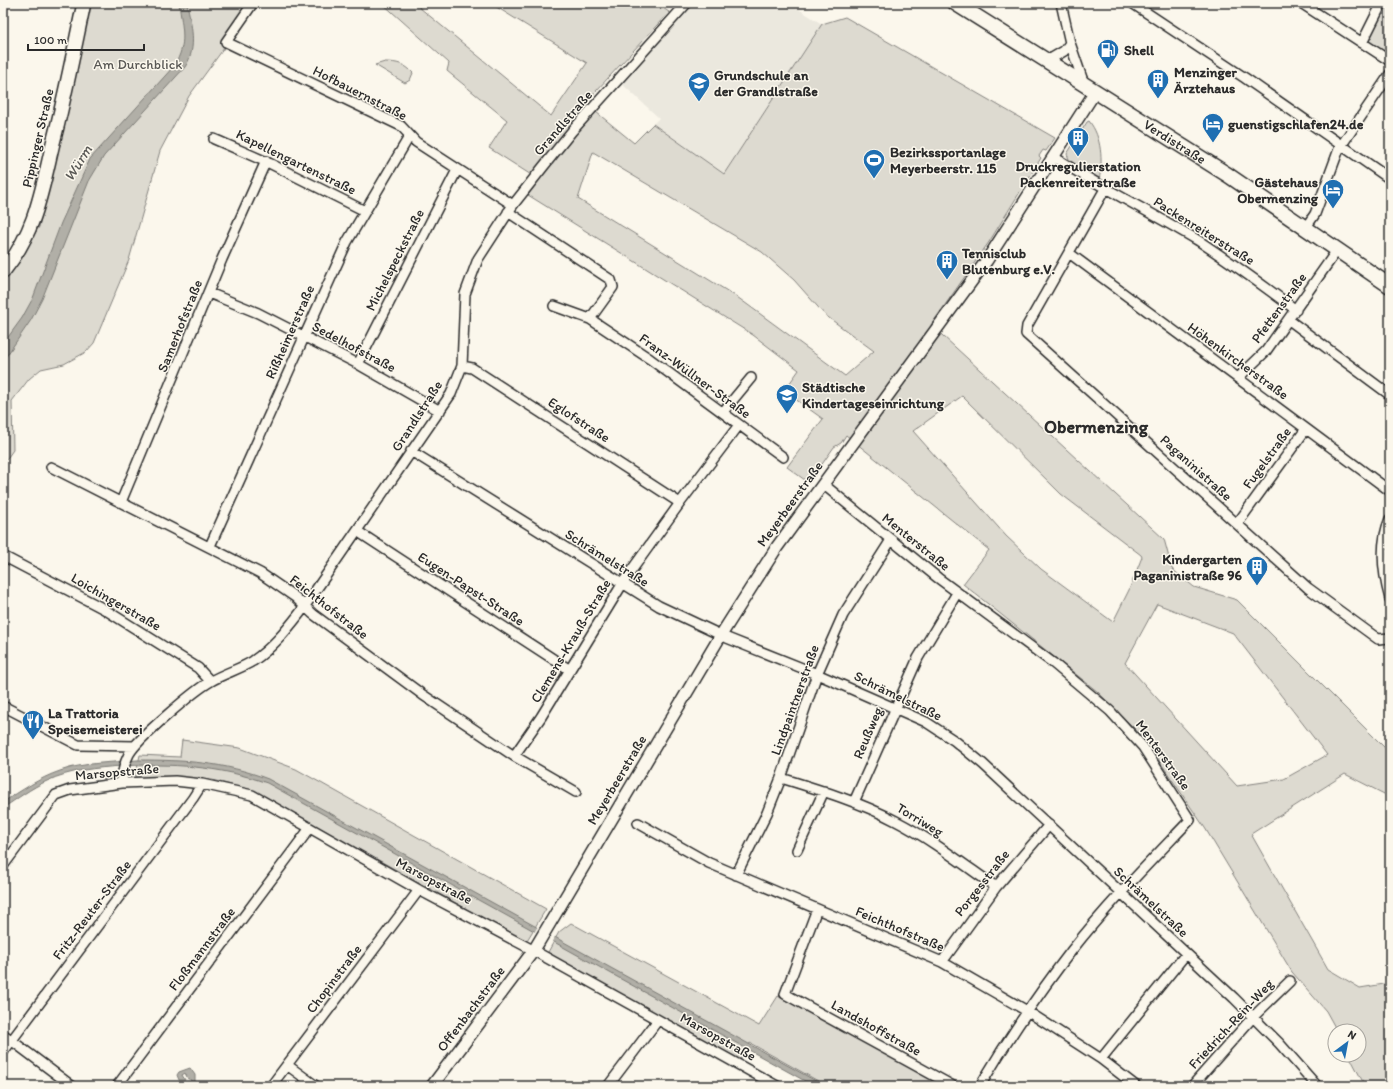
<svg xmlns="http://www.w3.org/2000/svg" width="1393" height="1089" font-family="Itim,sans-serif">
  <rect width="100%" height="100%" fill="#fbf7ec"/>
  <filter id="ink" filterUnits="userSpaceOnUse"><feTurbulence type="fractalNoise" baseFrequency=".025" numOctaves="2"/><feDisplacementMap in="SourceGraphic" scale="8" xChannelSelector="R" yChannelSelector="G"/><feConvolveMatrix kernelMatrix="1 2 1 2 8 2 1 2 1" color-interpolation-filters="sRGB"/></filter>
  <g filter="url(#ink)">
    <path fill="#ebe8de" d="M 695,3 L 789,3 L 822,24 L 724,174 L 653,124 L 659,118 L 621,83 Z"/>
    <path fill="#dddad0" stroke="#84827e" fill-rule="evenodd" d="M 88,3 L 257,3 L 189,96 L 160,151 L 129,260 L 94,343 L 86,352 L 64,364 L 41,369 L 29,379 L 12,401 L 13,450 L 3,464 L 3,279 L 16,263 L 39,227 Z
      M 382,3 L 414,3 L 551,116 L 587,63 L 490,3 L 655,3 L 669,12 L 585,103 L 634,143 L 653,124 L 724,174 L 822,24 L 845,17 L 1055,138 L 1046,151 L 1043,150 L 1039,156 L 1041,158 L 989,242 L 931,325 L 1164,539 L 1172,569 L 1194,587 L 1237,600 L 1390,753 L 1390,797 L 1345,774 L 1251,834 L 1328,969 L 1360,988 L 1390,983 L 1390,1086 L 1365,1086 L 1349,1055 L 1359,1055 L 1359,1031 L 1337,1031 L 1326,1011 L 1292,972 L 1205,828 L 1143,737 L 1098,692 L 963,584 L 989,550 L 846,435 L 841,443 L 834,447 L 809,483 L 787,467 L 823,419 L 784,391 L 799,370 L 753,335 L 528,195 L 539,180 L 489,148 L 507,120 L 447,71 L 449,63 ZM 593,152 L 762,252 L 794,280 L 825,315 L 874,351 L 845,376 L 737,297 L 578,199 ZM 962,396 L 1061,494 L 1141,555 L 1142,557 L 1129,590 L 1113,622 L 1041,569 L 1006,536 L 913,431 ZM 1157,604 L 1233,633 L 1327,755 L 1284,779 L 1237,786 L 1125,663 Z
      M 1386,3 L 1390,3 L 1390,57 L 1367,42 Z
      M 385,62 C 397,62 405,64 413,73 L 410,80 L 405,83 L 375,65 Z
      M 1089,121 C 1102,137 1103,162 1099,180 L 1070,162 L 1067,154 L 1087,122 Z
      M 182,740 L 240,748 L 296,769 L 546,909 L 526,942 L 254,791 L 212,780 L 169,777 L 135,778 L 140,755 L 180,757 Z
      M 571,923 L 759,1026 L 778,996 L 944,1086 L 827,1086 L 750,1043 L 740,1060 L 547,954 L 559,932 Z"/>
    <path fill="#b1afa7" stroke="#7b7a75" d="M 179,3 L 187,3 C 191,25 198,47 185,67 L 104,156 L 89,181 L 42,299 L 31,320 L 3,361 L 3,344 L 22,318 L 33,298 L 61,223 L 90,159 L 174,66 C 188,43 182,29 179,3 Z
      M 137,760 C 184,760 224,762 268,779 L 825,1086 L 814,1086 L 267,783 C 219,766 171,763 121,766 C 96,768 70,770 47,781 C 31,788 17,799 3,808 L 3,802 C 21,791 39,778 60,771 C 84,762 112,763 137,760 Z
      M 190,1068 L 195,1075 L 195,1082 L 192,1083 L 190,1079 L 188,1079 L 185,1073 L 182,1075 L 185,1080 L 179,1080 L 177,1075 L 179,1072 Z"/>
    <path fill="#fbf7ec" d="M 538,926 L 556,935 L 551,943 L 534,933 Z"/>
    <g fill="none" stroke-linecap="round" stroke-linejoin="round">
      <g stroke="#2b2b2b" stroke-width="12">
        <path id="minor" d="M 253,3 L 226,42 L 401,126 L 416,142 L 513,205
          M 1061,3 L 1070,43 L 1084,84
          M 1132,3 L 1245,78 L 1390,179
          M 1301,3 L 1390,61
          M 1362,43 L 1382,3
          M 1047,61 L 1064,51 L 1070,43
          M 214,139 L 269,163 L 365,211
          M 1054,157 C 1101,188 1151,212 1199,241 C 1232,263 1264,286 1296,310
          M 1105,189 L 1027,326 L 1026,334 L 1308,588 L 1378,639 L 1390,638
          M 508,212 L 611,280 L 613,287 L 590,319
          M 1306,227 L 1315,214 L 1339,149 L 1390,74
          M 1069,253 L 1390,491
          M 209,293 L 258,313 L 358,364 L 440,411
          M 554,306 L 590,319 L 650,359 L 783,457
          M 1289,320 L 1390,395
          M 358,364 L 457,170
          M 462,366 L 472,368 L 680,503
          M 1238,378 L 1266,351 L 1338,249
          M 723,412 L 751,378
          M 411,451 L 659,606 L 727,638 L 817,674 L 926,722 L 955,741 L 983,764 L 1234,998 L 1279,1043 L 1317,1086
          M 51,467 L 260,573 L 295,597 L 313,614 L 423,695 L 514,756 L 576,792
          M 823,484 L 938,578 L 1053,663 L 1110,711 L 1143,747 L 1190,820 C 1150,862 1108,904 1072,950 C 1038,994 1008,1039 980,1086
          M 121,502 L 222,259 L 266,161
          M 1390,519 C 1379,544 1383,574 1390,599
          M 1237,524 L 1306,429
          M 357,531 L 570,670
          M 210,546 L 347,242 L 409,137
          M 3,556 L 104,609 L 198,668 L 210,681
          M 3,706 L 78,745 L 135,746
          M 514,756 L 541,717 L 626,578 L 680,503 L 739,425
          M 781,778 C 820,790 860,802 896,821 C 931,839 963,864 996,887
          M 122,783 C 122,773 124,764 129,754 C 138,738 195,690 211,681 C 225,673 240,669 253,661 C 272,648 286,631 300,613 L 451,394 L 462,366 L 465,294 L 478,259 L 513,205 L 543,167 L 572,131 L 687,3
          M 854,802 L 918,658 L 957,593
          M 638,823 L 709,863 L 942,962 L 1027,1011 L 1101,1059 L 1136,1086
          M 797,850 L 824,791
          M 3,866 L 56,795 L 70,790 L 122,783 L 175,781 L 202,784 L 252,795 L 419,890 L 529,948 L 777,1086
          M 736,875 L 767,813 L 781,778 L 817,674 L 843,615 L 891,540
          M 817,909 L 785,994 L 953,1086
          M 942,962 L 996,887 L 1049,825
          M 3,1034 L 72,1086
          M 3,1052 L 193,798 L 202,784
          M 1101,1059 L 1186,954
          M 287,1065 L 316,1086
          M 117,1086 L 310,828
          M 271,1086 L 419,890
          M 608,1086 L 658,1020
          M 1192,1086 L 1253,1017 L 1290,981"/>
      </g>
      <g stroke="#2b2b2b" stroke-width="14">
        <path id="tertiary" d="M 432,1086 L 534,950 L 721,635 L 777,547 L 987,260 L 1095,92"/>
      </g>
      <g stroke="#2b2b2b" stroke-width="16">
        <path id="secondary" d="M 3,272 C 36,231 41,193 53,143 C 65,97 74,50 84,3"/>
      </g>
      <g stroke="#2b2b2b" stroke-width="17">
        <g id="primary">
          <path id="s1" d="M 955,3 L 1228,175 L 1390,286"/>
        </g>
      </g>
      <use href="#minor" stroke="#fbf7ec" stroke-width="9"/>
      <use href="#tertiary" stroke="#fbf7ec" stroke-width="11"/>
      <use href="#secondary" stroke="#fbf7ec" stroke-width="13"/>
      <use href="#primary" stroke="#fbf7ec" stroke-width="14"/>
    </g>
  </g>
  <defs>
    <g id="fuel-pin" transform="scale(1.15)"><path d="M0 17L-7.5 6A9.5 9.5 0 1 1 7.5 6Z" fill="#1f6fb2" stroke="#fbf7ec"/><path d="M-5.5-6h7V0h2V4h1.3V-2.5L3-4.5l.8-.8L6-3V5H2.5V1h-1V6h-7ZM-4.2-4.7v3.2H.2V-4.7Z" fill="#fff"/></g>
    <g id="building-pin" transform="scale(1.15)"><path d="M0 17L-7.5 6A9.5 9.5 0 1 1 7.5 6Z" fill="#1f6fb2" stroke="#fbf7ec"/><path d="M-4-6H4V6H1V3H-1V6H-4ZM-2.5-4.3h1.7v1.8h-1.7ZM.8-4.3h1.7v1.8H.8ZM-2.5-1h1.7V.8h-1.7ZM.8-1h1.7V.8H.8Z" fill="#fff"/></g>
    <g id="school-pin" transform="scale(1.15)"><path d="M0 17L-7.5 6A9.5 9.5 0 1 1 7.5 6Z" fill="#1f6fb2" stroke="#fbf7ec"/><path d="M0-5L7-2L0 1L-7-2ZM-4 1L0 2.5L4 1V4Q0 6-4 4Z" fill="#fff"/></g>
    <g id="hotel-pin" transform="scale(1.15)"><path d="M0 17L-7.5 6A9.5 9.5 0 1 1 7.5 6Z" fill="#1f6fb2" stroke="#fbf7ec"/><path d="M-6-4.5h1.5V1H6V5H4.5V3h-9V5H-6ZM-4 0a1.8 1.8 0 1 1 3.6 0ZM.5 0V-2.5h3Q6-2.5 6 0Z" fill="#fff"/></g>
    <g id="stadium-pin" transform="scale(1.15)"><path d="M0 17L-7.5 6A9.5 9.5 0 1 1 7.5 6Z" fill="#1f6fb2" stroke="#fbf7ec"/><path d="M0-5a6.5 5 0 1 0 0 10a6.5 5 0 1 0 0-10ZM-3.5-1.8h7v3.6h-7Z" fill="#fff"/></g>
    <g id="restaurant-pin" transform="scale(1.15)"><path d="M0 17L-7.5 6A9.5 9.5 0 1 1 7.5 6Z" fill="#1f6fb2" stroke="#fbf7ec"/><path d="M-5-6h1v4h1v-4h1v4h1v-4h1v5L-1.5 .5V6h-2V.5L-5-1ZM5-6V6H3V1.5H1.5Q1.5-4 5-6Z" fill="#fff"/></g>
  </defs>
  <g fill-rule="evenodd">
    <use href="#fuel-pin" x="1108" y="50"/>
    <use href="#building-pin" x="1158" y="80"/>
    <use href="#school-pin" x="699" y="83"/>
    <use href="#hotel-pin" x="1213" y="124"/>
    <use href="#building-pin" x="1078" y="138"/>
    <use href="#stadium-pin" x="874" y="160"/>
    <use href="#hotel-pin" x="1333" y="190"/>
    <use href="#building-pin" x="947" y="261"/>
    <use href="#school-pin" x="787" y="395"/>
    <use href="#building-pin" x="1257" y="567"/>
    <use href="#restaurant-pin" x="33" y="721"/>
  </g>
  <g text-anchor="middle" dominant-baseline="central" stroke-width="3" stroke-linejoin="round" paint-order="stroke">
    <g font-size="14" font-weight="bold" fill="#2b2b2b" stroke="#fbf7ec" text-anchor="start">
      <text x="1124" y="50">Shell</text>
      <text x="1174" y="72">Menzinger<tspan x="1174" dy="16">Ärztehaus</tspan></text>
      <text x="714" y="75">Grundschule an<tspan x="714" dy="16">der Grandlstraße</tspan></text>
      <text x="1228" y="124">guenstigschlafen24.de</text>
      <text x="890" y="152">Bezirkssportanlage<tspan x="890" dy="16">Meyerbeerstr. 115</tspan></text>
      <text x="1078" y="166" text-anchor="middle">Druckregulierstation<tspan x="1078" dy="16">Packenreiterstraße</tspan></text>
      <text x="1318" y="182" text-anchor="end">Gästehaus<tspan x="1318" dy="16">Obermenzing</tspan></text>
      <text x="962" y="253">Tennisclub<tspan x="962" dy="16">Blutenburg e.V.</tspan></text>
      <text x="802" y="387">Städtische<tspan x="802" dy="16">Kindertageseinrichtung</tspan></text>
      <text x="1242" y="559" text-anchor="end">Kindergarten<tspan x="1242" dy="16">Paganinistraße 96</tspan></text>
      <text x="48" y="713">La Trattoria<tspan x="48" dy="16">Speisemeisterei</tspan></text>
    </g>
    <g font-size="14" fill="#585754" stroke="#fbf7ec">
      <text x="138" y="64">Am Durchblick</text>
    </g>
    <g font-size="14" fill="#2b2b2b" stroke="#fbf7ec">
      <text transform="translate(360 93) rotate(27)">Hofbauernstraße</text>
      <text transform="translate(563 123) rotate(-49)">Grandlstraße</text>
      <text transform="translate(38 138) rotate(-77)">Pippinger Straße</text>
      <text stroke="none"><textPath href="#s1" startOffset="260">Verdistraße</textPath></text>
      <text transform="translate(296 162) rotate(26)">Kapellengartenstraße</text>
      <text transform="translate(1204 231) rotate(32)">Packenreiterstraße</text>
      <text transform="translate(395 260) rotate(-63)">Michelspeckstraße</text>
      <text transform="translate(1279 308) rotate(-54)">Pfettenstraße</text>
      <text transform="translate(180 326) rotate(-68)">Samerhofstraße</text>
      <text transform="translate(290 332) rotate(-66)">Rißheimerstraße</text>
      <text transform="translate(354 347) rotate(28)">Sedelhofstraße</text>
      <text transform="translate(1238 361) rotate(36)">Höhenkircherstraße</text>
      <text transform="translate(695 376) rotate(36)">Franz-Wüllner-Straße</text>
      <text transform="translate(417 416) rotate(-57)">Grandlstraße</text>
      <text transform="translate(579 420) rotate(33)">Eglofstraße</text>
      <text transform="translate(1267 458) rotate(-54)">Fugelstraße</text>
      <text transform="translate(1196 468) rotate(42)">Paganinistraße</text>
      <text transform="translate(790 504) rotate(-54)">Meyerbeerstraße</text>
      <text transform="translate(916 542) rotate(39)">Menterstraße</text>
      <text transform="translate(607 558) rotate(32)">Schrämelstraße</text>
      <text transform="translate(471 589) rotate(33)">Eugen-Papst-Straße</text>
      <text transform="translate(116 602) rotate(30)">Loichingerstraße</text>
      <text transform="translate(329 607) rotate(38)">Feichthofstraße</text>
      <text transform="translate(571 641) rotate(-59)">Clemens-Krauß-Straße</text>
      <text transform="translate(898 696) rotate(26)">Schrämelstraße</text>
      <text transform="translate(795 700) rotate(-70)">Lindpaintnerstraße</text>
      <text transform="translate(868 733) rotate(-67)">Reußweg</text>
      <text transform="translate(1163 755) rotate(54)">Menterstraße</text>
      <text transform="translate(117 772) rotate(-5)">Marsopstraße</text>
      <text transform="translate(617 780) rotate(-59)">Meyerbeerstraße</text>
      <text transform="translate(920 820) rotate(31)">Torriweg</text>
      <text transform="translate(434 881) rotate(28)">Marsopstraße</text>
      <text transform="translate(982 883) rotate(-52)">Porgesstraße</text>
      <text transform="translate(1151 902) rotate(43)">Schrämelstraße</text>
      <text transform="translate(92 910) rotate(-53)">Fritz-Reuter-Straße</text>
      <text transform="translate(900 929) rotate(23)">Feichthofstraße</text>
      <text transform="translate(202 949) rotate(-53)">Floßmannstraße</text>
      <text transform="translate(334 979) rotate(-53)">Chopinstraße</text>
      <text transform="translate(471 1009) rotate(-53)">Offenbachstraße</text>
      <text transform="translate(1231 1024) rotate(-47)">Friedrich-Rein-Weg</text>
      <text transform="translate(876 1028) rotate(29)">Landshoffstraße</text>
      <text transform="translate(718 1037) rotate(29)">Marsopstraße</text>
    </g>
    <g font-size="15" font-style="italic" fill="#5a5956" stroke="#fbf7ec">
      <text transform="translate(78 163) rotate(-58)">Würm</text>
    </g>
    <g font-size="18" font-weight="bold" fill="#2b2b2b" stroke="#fbf7ec">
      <text x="1096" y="427">Obermenzing</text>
    </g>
  </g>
  <rect width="1393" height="1089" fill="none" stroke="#fbf7ec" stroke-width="16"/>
  <rect x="8" y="8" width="1377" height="1073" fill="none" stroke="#2b2b2b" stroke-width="1.5" filter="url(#ink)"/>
  <g transform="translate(1347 1043) rotate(32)"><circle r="19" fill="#fbf7ec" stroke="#a8a59f"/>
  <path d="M0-3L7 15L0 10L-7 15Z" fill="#1f6fb2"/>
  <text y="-6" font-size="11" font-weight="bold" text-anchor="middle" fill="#2b2b2b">N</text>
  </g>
  <path d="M28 44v6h116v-6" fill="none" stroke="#2b2b2b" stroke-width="2"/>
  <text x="34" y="44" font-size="12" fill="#2b2b2b" stroke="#fbf7ec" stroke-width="3" paint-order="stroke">100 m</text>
</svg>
